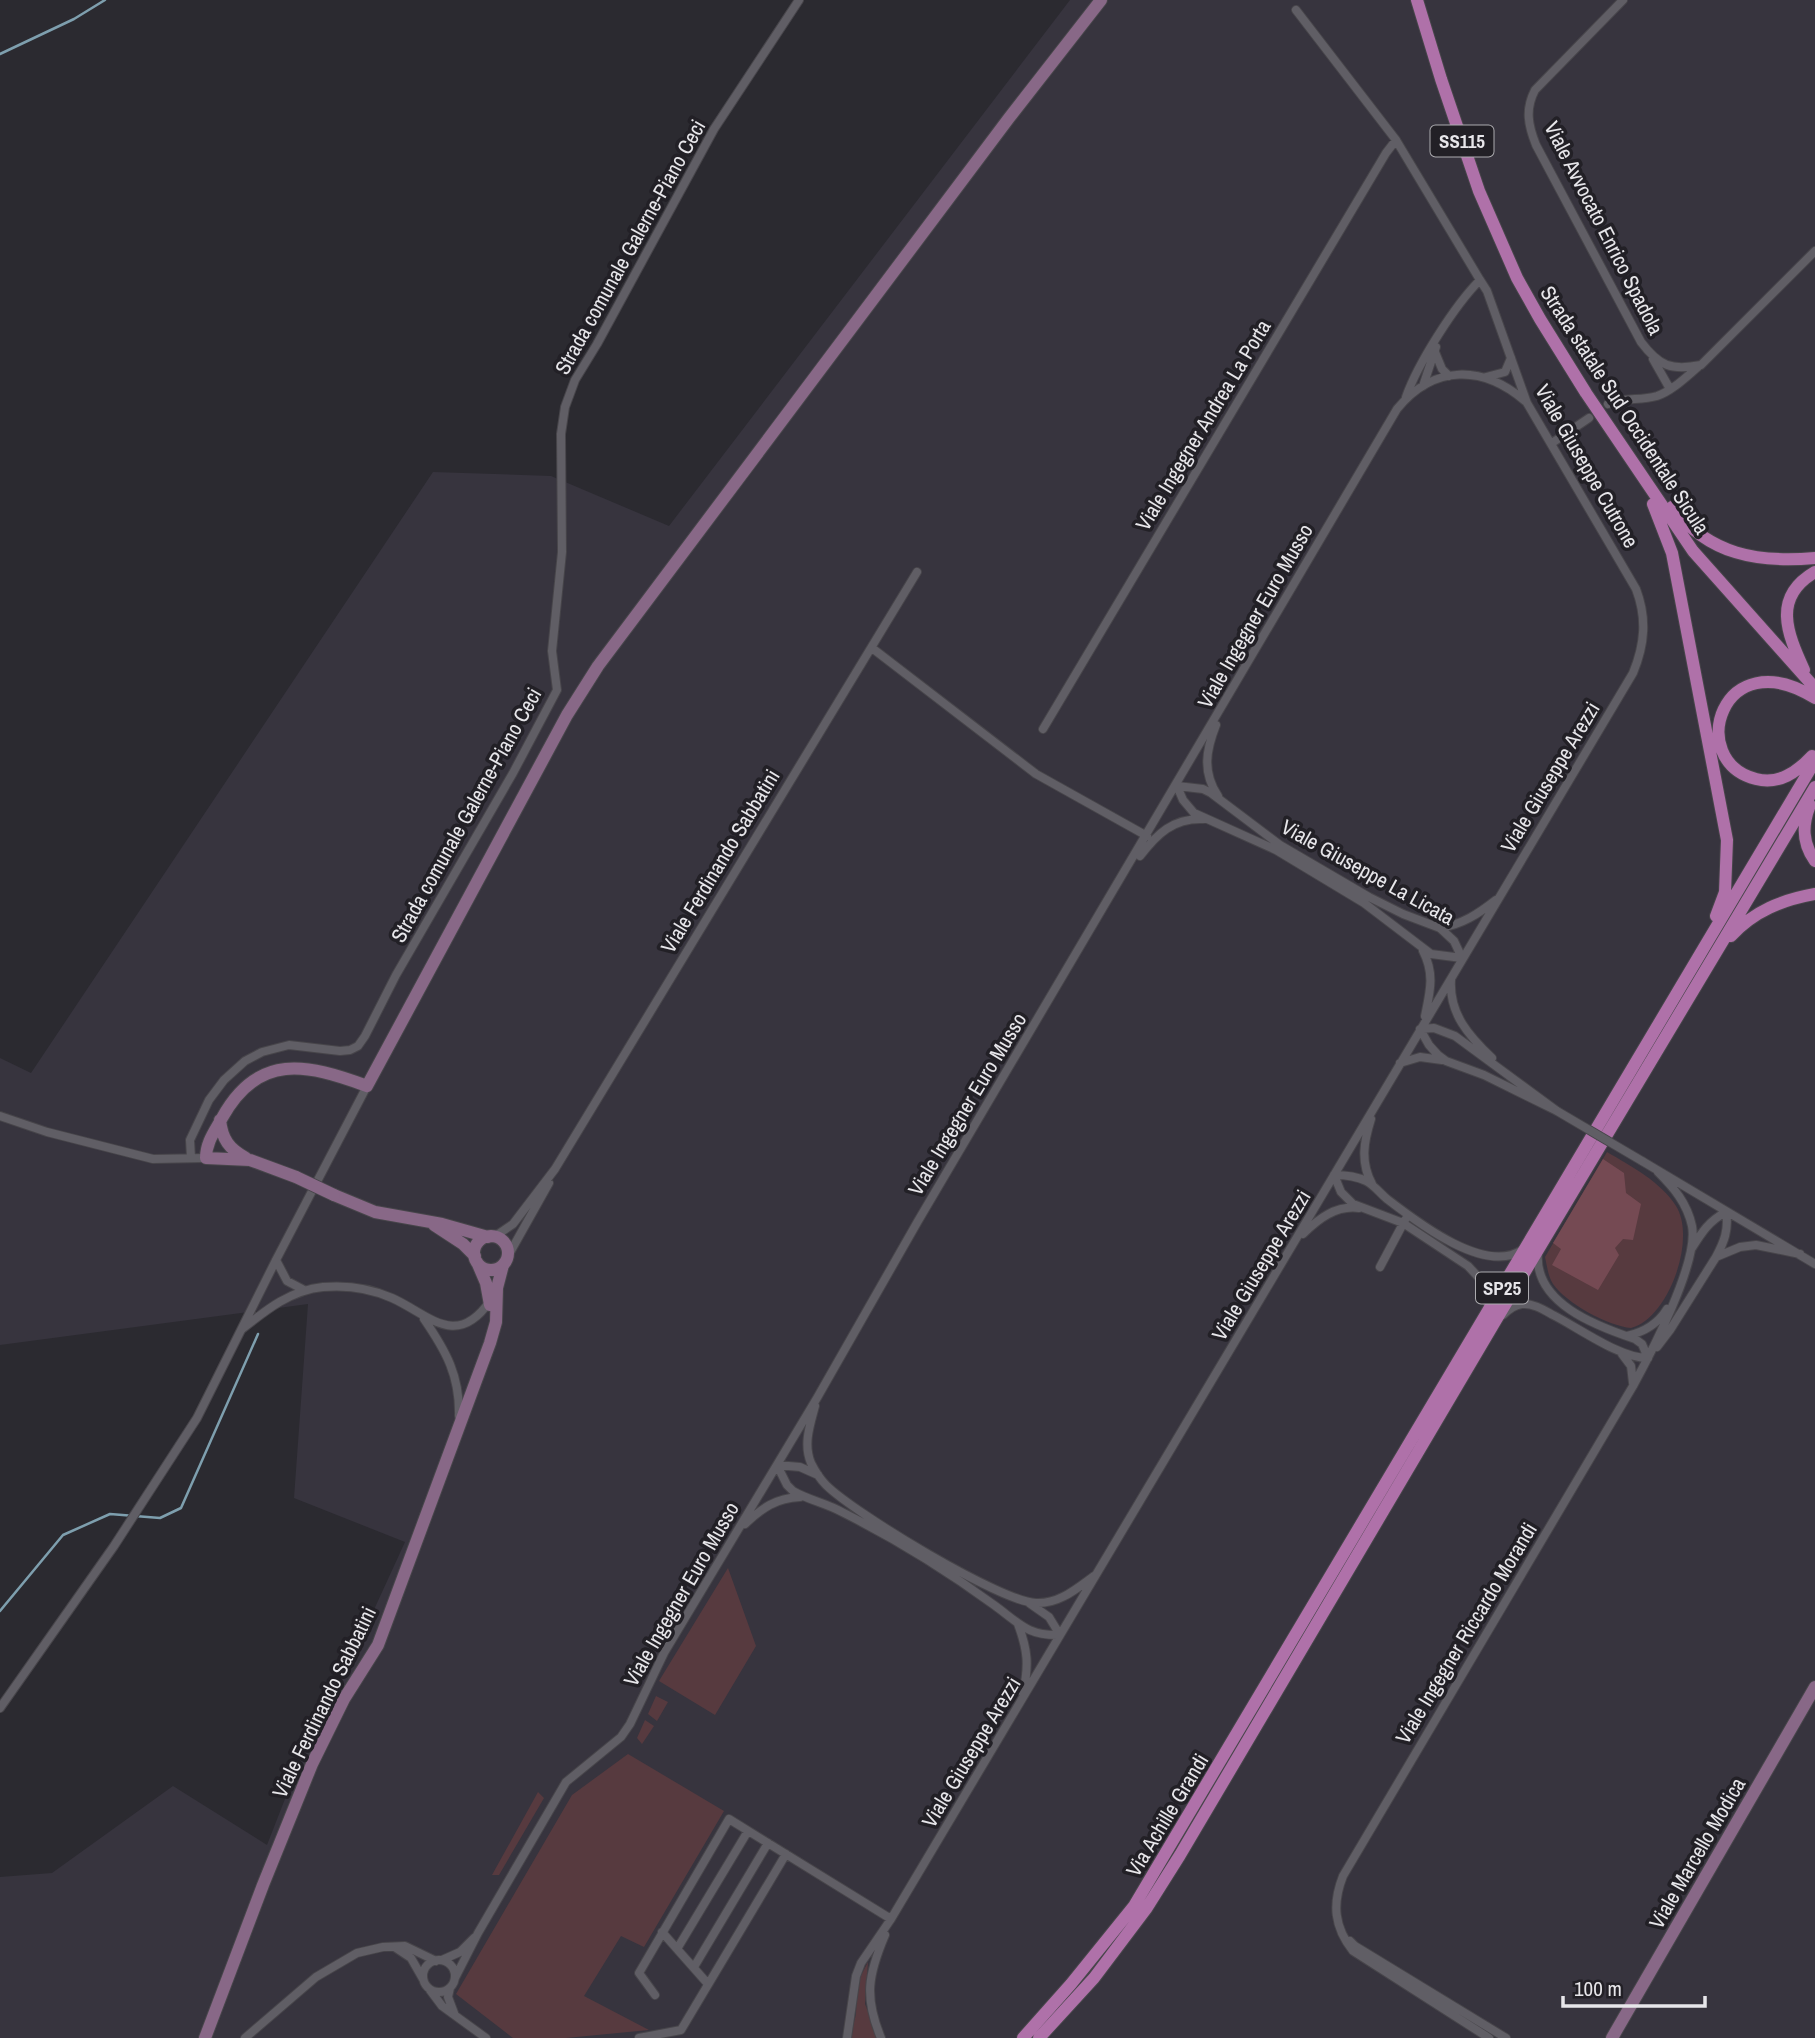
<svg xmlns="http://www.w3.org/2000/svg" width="1815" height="2038" font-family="'Archivo Narrow',sans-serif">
  <rect width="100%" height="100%" fill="#2b2a30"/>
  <path fill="#37343e" d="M 1070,0 L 1815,0 L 1815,2038 L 0,2038 L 0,1877 L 52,1873 L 173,1786 L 267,1845 L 301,1758 L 361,1638 L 405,1542 L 294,1498 L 308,1304 L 0,1345 L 0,1058 L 31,1073 L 433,472 L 551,476 L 669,526 Z"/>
  <path fill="#573a3f" d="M 1607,1152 C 1631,1166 1661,1182 1676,1206 C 1697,1239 1668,1319 1631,1328 C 1608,1326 1566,1303 1553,1284 C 1548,1276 1547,1266 1545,1257 Z
    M 728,1568 L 756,1646 L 715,1715 L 659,1681 Z
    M 656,1696 L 668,1702 L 657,1721 L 648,1714 Z
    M 645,1720 L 654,1726 L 642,1744 L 637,1738 Z
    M 628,1754 L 724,1811 L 644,1947 L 621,1936 L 584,1996 L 649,2030 L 566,2038 L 513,2038 L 456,1994 L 572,1795 Z
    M 538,1792 L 544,1798 L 499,1875 L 492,1875 Z
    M 868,1962 L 865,2004 L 879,2038 L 850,2038 L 856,2014 L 857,1983 Z"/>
  <path fill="#754a53" d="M 1603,1159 L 1624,1173 L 1626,1193 L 1641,1204 L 1633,1240 L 1623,1239 L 1615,1248 L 1619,1255 L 1598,1290 L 1552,1265 L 1561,1249 L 1553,1243 Z"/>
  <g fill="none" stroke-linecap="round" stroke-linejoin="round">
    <path stroke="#7e9fae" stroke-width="2.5" d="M 0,54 L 74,19 L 105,0
      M 0,1611 L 63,1535 L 110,1514 L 160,1518 L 181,1508 L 258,1334"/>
    <g stroke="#47454a" stroke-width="10">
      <path id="street" d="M 1623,0 L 1535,90 C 1525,109 1528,125 1536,145 L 1641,342 C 1659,366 1671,371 1701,365 L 1815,251
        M 1435,352 L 1442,369 L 1449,376
        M 1653,359 L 1670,389
        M 1486,377 L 1505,372 L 1511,358
        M 1423,386 L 1436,347
        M 1406,397 C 1418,363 1455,305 1480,280
        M 1608,404 C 1624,397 1640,401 1657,396 C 1672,391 1686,377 1698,367
        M 1552,443 L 1589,418
        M 872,648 L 1036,774 L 1147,836
        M 1216,725 C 1206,750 1202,772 1218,796
        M 1043,729 L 1386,153 L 1396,140
        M 1177,786 L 1203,789 L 1211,793 L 1280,845 L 1369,897 L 1403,914 L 1440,928 L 1454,941 L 1462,958 L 1431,954 L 1364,903 L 1276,850 L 1194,813 L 1183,800 Z
        M 1140,856 C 1157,834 1173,818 1203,819
        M 1440,928 C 1463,924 1478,914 1496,900
        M 1423,951 C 1435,974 1430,992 1425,1016
        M 1451,980 C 1449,1014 1469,1036 1492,1058
        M 1434,1028 L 1455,1036 L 1557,1111 L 1484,1075 L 1446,1061 L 1438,1055 L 1429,1045 L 1420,1029 Z
        M 1400,1063 L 1420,1057 L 1442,1060
        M 0,1116 L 47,1132 L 153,1159 L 206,1158
        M 1371,1119 C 1364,1141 1360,1162 1372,1184
        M 191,1158 L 190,1140 L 209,1100 L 224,1080 L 245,1061 L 262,1052 L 289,1045 L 340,1051 L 350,1050 L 358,1046 L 365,1036 L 396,975 L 513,773 L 557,690 L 552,651 L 562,552 L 561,434 L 565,407 L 575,380 L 597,344 L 714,129 L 799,0
        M 1642,1161 L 1815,1264
        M 1303,1234 C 1318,1219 1336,1205 1359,1208
        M 494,1237 L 513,1224 L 555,1169 L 917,572
        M 1692,1248 C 1702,1232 1709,1221 1726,1212 C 1729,1230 1724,1242 1716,1257
        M 1538,1252 C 1533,1303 1596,1326 1635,1339 L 1642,1344 L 1648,1358
        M 508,1256 L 549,1183
        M 276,1260 L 287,1281 L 304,1290
        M 1380,1267 L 1405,1220
        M 1488,1307 L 1487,1294 L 1482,1281 L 1468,1266 L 1403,1223 L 1353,1204 L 1341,1192 L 1334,1175 C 1345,1175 1356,1176 1366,1181 C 1374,1185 1380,1193 1387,1199 C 1417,1222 1485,1275 1522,1250
        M 1503,1315 C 1508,1310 1514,1305 1522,1304 C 1533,1303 1544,1310 1553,1315 C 1579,1328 1621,1359 1648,1358
        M 424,1319 C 446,1351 460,1376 459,1416
        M 242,1329 C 266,1310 291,1290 323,1287 C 346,1285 370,1288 392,1298 C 428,1314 456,1350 490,1301
        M 1627,1336 C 1644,1332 1658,1324 1667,1309
        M 1657,1347 L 1670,1330 L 1716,1257 L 1740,1247 L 1756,1245 L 1800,1254
        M 1622,1354 L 1631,1366 L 1633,1383
        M 815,1406 C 810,1425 803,1444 811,1463 C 815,1471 820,1479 826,1485 C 854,1513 1001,1602 1036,1603 C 1059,1604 1076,1589 1094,1576
        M 818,1475 L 800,1467 L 777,1465 L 787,1485 L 793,1491 C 808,1500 826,1503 842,1512 C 896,1539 946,1570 994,1605 C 1019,1623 1027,1636 1060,1635 L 1049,1617 L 1029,1603
        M 745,1524 C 762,1508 776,1498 800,1497
        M 1018,1624 C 1028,1651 1029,1665 1023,1693
        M 0,1708 L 114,1546 L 197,1418 L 276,1260 L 367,1086
        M 662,1932 L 708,1984
        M 1350,1941 L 1355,1946 L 1506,2038
        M 396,1948 L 411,1958 L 423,1979
        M 677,1949 L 748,1831
        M 442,1960 L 460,1952 L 474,1938
        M423 1976a16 16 0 1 1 32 0a16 16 0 1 1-32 0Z
        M 694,1967 L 768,1843
        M 455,1978 L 478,1933 L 566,1782 L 621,1737 L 630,1724 L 664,1653 L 817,1398 L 918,1221 L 1397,409 C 1434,364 1483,365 1525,401
        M 450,1988 L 448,1997 L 454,2013
        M 430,1990 L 442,2006 L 486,2038
        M 655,1995 L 639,1973 L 729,1819 L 891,1919
        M 245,2038 L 316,1977 L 357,1953 L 383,1947 L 405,1946 L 436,1961
        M 639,2038 L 681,2030 L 786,1854
        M 847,2038 L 856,1976 L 861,1963 L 891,1919 L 1633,673 C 1645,644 1647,618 1636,589 L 1527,403 L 1487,291 L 1480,280 L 1396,140 L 1296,10
        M 881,2038 C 864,1997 868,1975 885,1935
        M 1489,2038 L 1353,1951 C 1334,1927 1332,1904 1343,1876 L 1633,1386 C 1651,1353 1699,1262 1692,1226 C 1687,1203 1674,1188 1658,1172"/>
    </g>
    <g stroke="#47454a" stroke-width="14">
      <path id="secondary" d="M 220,1120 C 222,1139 229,1149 246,1158
        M 296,1177 L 250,1160 L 206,1158 C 206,1142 215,1131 222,1118 C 258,1052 307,1064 367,1086 L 567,715 L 598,666 L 1009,118 L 1101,0
        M 334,1195 L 375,1212 L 442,1224 L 488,1237
        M 434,1225 L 463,1244 L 475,1256
        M474 1253a17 17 0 1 1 34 0a17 17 0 1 1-34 0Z
        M 477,1262 L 486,1283 L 490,1305
        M 205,2038 L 263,1885 L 312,1764 L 344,1699 L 378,1645 L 490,1343 L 496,1322 L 497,1288 L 503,1265
        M 1612,2038 L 1815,1687"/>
    </g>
    <g stroke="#47454a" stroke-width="14">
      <path id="primary" d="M 1417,0 L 1441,79 L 1479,191 L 1517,278 L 1540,319 L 1586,393 L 1693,551 L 1815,688
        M 1653,504 L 1672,553 L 1727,840 L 1725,892 L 1716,916
        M 1672,507 C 1709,555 1758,563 1815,558
        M 1804,670 C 1787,633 1772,597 1815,572
        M 1812,756 C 1797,772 1779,785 1756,779 C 1685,761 1721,639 1815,698
        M 1810,805 C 1802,825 1802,843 1815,861
        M 1731,936 C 1754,911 1782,900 1815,894
        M 1023,2038 L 1071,1984 L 1134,1906 L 1815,761
        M 1039,2038 L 1094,1978 L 1146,1909 L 1180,1855 L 1496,1320 L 1815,787"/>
    </g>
    <use href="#street" stroke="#605e65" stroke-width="8"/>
    <use href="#secondary" stroke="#886887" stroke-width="12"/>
    <use href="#primary" stroke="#af71a9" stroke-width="12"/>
    <g stroke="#47454a" stroke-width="10" stroke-linecap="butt">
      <path id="street-bridge" d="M 1557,1111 L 1642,1161"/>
    </g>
    <g stroke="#47454a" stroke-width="14" stroke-linecap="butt">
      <path id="secondary-bridge" d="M 296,1177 L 334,1195"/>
    </g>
    <use href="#street-bridge" stroke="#605e65" stroke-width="8"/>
    <use href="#secondary-bridge" stroke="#886887" stroke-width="12"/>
  </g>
  <g text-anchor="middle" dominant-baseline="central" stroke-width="7" stroke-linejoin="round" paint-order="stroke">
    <g fill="#222026" stroke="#acabaf" stroke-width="2">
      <rect x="1430.5" y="125.5" width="63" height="31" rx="5"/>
      <rect x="1476" y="1272.5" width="52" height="31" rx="5"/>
    </g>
    <g font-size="19" font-weight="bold" fill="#e7e6ea">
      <text x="1462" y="141">SS115</text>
      <text x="1502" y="1288">SP25</text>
    </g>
    <g font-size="21" fill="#e7e6ea" stroke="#222026">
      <text transform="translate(1604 228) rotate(63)">Viale Avvocato Enrico Spadola</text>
      <text transform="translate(630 247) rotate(-61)">Strada comunale Galerne-Piano Ceci</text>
      <text transform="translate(1625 410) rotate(57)">Strada statale Sud Occidentale Sicula</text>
      <text transform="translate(1203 425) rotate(-59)">Viale Ingegner Andrea La Porta</text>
      <text transform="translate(1587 466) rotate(60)">Viale Giuseppe Cutrone</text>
      <text transform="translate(1255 616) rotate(-60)">Viale Ingegner Euro Musso</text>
      <text transform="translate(1550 777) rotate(-59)">Viale Giuseppe Arezzi</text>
      <text transform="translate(466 815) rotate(-61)">Strada comunale Galerne-Piano Ceci</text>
      <text transform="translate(720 861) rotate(-59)">Viale Ferdinando Sabbatini</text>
      <text transform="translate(1368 872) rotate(29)">Viale Giuseppe La Licata</text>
      <text transform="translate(967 1104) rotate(-59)">Viale Ingegner Euro Musso</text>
      <text transform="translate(1261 1265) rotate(-59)">Viale Giuseppe Arezzi</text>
      <text transform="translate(681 1594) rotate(-60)">Viale Ingegner Euro Musso</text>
      <text transform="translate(1466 1633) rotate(-59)">Viale Ingegner Riccardo Morandi</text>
      <text transform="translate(324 1702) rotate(-64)">Viale Ferdinando Sabbatini</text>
      <text transform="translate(971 1752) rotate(-59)">Viale Giuseppe Arezzi</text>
      <text transform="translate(1167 1815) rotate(-59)">Via Achille Grandi</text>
      <text transform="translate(1697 1853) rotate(-60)">Viale Marcello Modica</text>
    </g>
  </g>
  <path d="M1563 1996v10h142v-10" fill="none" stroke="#e7e6ea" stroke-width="3.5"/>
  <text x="1574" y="1996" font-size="21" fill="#e7e6ea" stroke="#222026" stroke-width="5" paint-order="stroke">100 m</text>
</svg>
